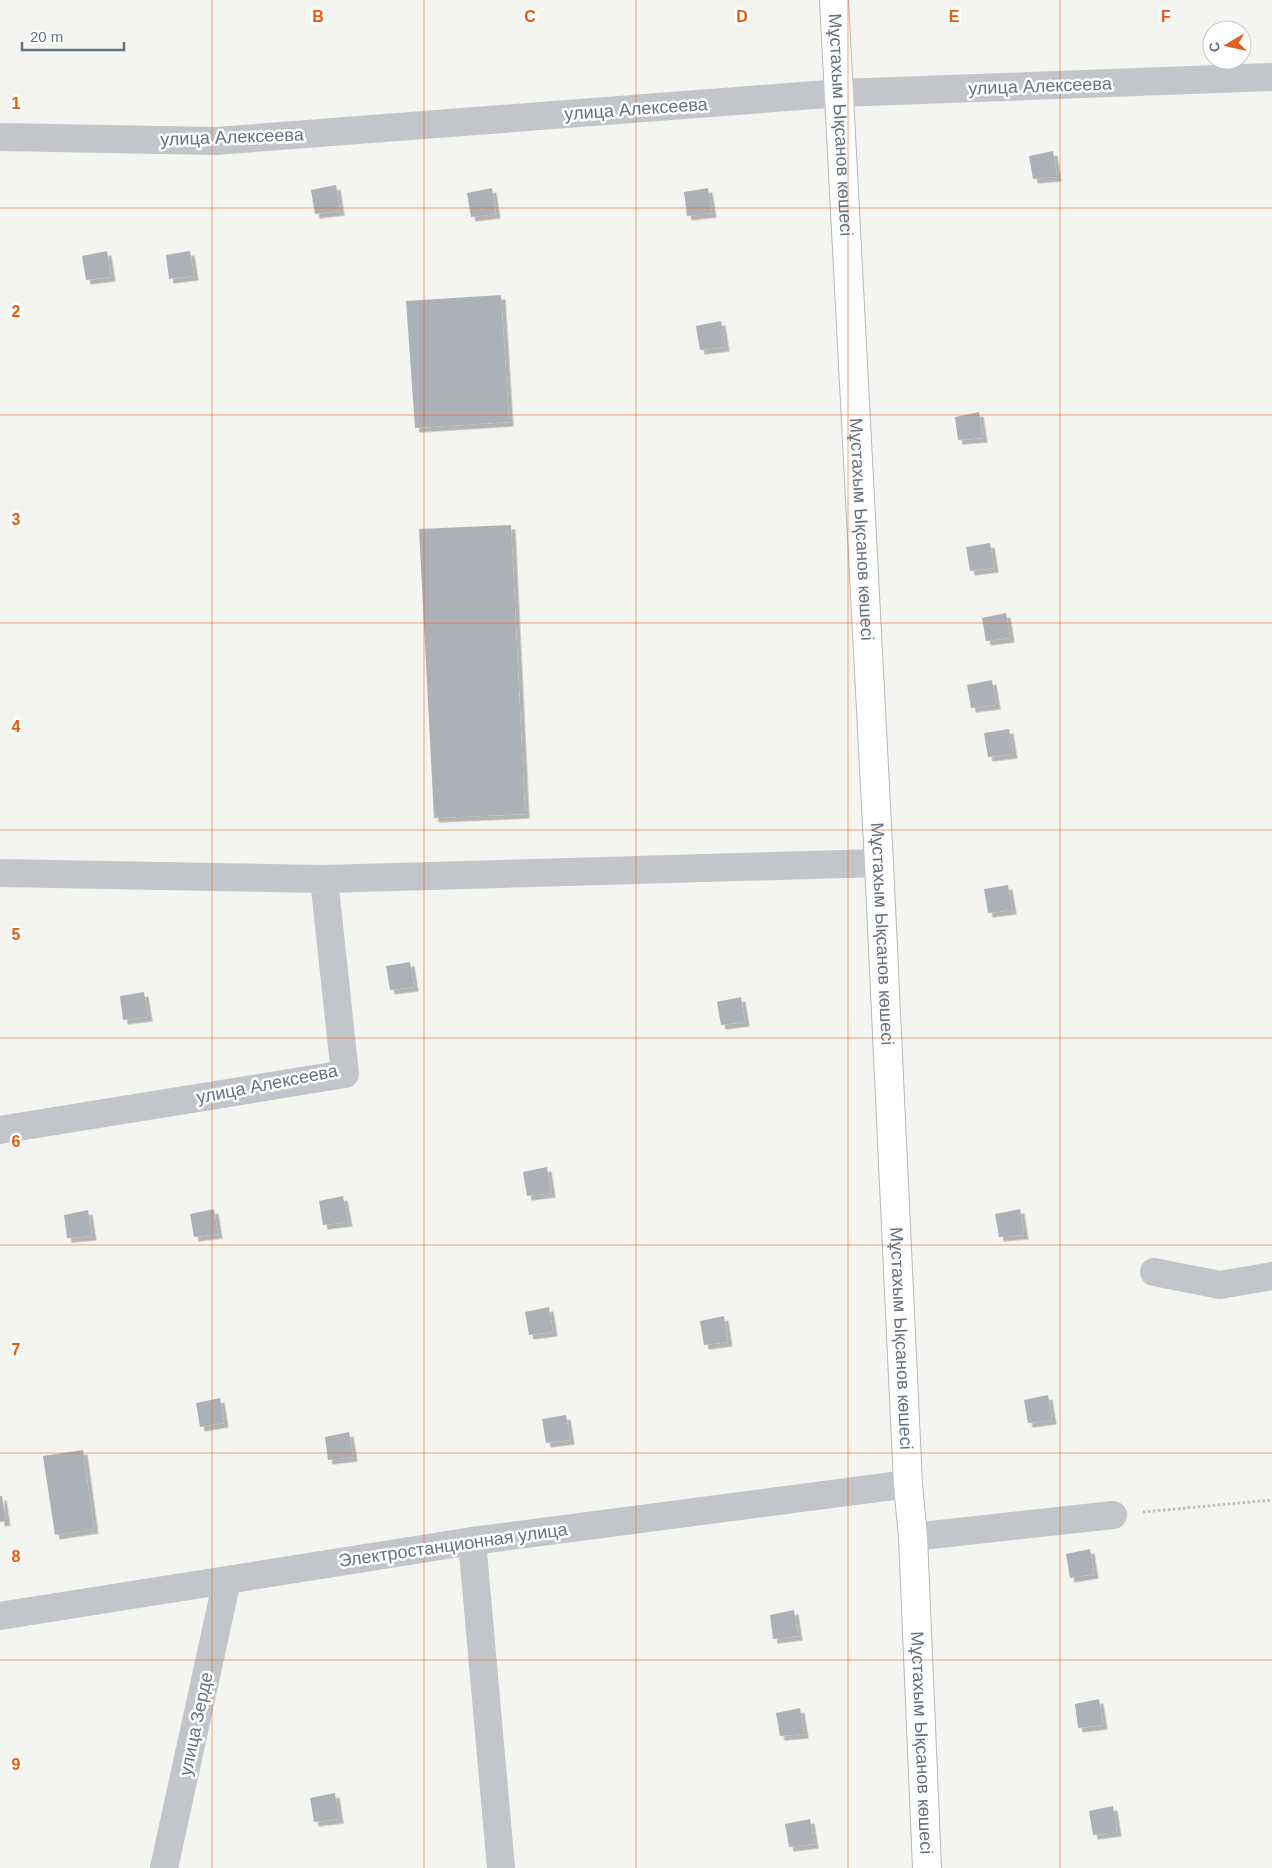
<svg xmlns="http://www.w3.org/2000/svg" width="1272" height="1868" font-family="Arial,sans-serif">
  <defs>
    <filter id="shadow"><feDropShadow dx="4.5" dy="4.5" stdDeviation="0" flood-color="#0004"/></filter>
  </defs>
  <rect width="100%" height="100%" fill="#f4f5f1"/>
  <path fill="#abb1b7" filter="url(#shadow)" d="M 1053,151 L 1057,177 L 1033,179 L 1029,156 Z
    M 336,185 L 340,211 L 315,214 L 311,190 Z
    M 492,188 L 496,214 L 471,217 L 467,193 Z
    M 708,188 L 712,213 L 687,216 L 684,192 Z
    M 107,251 L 111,277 L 86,280 L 82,256 Z
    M 190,251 L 194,276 L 169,279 L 166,255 Z
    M 501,295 L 509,422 L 415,428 L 406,301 Z
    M 721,321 L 725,347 L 700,350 L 696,326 Z
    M 979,412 L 983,438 L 958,440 L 955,417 Z
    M 511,525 L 525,814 L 434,818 L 419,529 Z
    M 990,543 L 994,568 L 970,571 L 966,547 Z
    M 1006,613 L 1010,638 L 986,641 L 982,618 Z
    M 992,680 L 996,705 L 971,708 L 967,685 Z
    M 1009,729 L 1013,754 L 988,757 L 984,733 Z
    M 1008,885 L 1012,910 L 988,913 L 984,889 Z
    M 410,962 L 414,987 L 390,990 L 386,966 Z
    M 144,992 L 148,1017 L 123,1020 L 120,996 Z
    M 741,997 L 745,1022 L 721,1025 L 717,1002 Z
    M 547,1167 L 551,1193 L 527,1196 L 523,1172 Z
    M 343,1196 L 348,1222 L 323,1225 L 319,1201 Z
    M 214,1209 L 218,1234 L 194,1237 L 190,1214 Z
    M 1020,1209 L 1024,1235 L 999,1237 L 995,1214 Z
    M 88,1210 L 92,1236 L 67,1238 L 64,1215 Z
    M 549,1307 L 553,1332 L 529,1335 L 525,1312 Z
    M 724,1316 L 728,1342 L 704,1345 L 700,1321 Z
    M 1048,1395 L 1052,1420 L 1028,1423 L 1024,1400 Z
    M 220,1398 L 224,1423 L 200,1427 L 196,1403 Z
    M 566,1415 L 570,1440 L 546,1443 L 542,1419 Z
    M 349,1432 L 353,1457 L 328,1460 L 325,1437 Z
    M 83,1450 L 94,1529 L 55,1535 L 43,1456 Z
    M 0,1496 L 2,1496 L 6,1521 L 0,1522 Z
    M 1090,1549 L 1094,1574 L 1070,1578 L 1066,1554 Z
    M 794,1610 L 798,1636 L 773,1639 L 770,1615 Z
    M 1099,1699 L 1103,1725 L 1078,1728 L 1075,1704 Z
    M 800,1708 L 804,1734 L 780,1736 L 776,1713 Z
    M 335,1793 L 339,1819 L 314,1822 L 310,1798 Z
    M 1113,1806 L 1117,1832 L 1093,1835 L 1089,1811 Z
    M 810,1819 L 814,1844 L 789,1847 L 785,1824 Z"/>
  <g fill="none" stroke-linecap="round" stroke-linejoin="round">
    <g stroke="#b5b9bd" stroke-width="30">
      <g id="major">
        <path id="s1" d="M 834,0 L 879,863 L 908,1484 L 913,1537 L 927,1868"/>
      </g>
    </g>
    <path stroke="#bcbec0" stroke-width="3" stroke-dasharray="2.5 2.5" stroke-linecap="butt" d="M 1143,1512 L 1272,1500"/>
    <path stroke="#c2c5c9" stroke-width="28" d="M 0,137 L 216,141 L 840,93 L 1272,77
      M 0,873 L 324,879 L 879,863
      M 0,1130 L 345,1074 L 324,879
      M 1154,1272 L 1220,1285 L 1272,1276
      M 913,1537 L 1113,1515
      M 472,1541 L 501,1868
      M 0,1616 L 472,1541 L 908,1484
      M 164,1868 L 227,1580"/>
    <use href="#major" stroke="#fff" stroke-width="28"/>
  </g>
  <path fill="none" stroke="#e8590c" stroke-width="1" stroke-opacity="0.55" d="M 212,0 L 212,1868M 424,0 L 424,1868M 636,0 L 636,1868M 848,0 L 848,1868M 1060,0 L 1060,1868M 0,208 L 1272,208M 0,415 L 1272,415M 0,623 L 1272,623M 0,830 L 1272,830M 0,1038 L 1272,1038M 0,1245 L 1272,1245M 0,1453 L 1272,1453M 0,1660 L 1272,1660"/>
  <g text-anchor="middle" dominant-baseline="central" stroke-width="5" stroke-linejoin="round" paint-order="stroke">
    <g font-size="18" fill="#647282" stroke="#fff">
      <text transform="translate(1040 86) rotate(-2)">улица Алексеева</text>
      <text transform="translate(636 109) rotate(-4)">улица Алексеева</text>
      <text stroke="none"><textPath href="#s1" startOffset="125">Мұстахым Ықсанов көшесі</textPath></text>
      <text transform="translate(232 137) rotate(-2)">улица Алексеева</text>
      <text stroke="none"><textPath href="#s1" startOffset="530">Мұстахым Ықсанов көшесі</textPath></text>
      <text stroke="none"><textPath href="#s1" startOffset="935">Мұстахым Ықсанов көшесі</textPath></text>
      <text transform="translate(267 1084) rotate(-11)">улица Алексеева</text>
      <text stroke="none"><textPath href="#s1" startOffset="1340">Мұстахым Ықсанов көшесі</textPath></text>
      <text transform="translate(453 1545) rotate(-8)">Электростанционная улица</text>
      <text transform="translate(196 1724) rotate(-78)">улица Зерде</text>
      <text stroke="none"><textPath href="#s1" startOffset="1745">Мұстахым Ықсанов көшесі</textPath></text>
    </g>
  </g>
  <g font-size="16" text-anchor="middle" font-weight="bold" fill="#e8590c" stroke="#fff" stroke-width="5" stroke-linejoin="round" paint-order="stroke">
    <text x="318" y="22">B</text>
    <text x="530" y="22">C</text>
    <text x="742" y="22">D</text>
    <text x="954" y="22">E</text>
    <text x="1166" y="22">F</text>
    <text x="16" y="109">1</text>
    <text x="16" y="317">2</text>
    <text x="16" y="525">3</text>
    <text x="16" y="732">4</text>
    <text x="16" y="940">5</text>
    <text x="16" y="1147">6</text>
    <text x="16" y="1355">7</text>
    <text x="16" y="1562">8</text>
    <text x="16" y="1770">9</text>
  </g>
  <g transform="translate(1227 45) rotate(261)"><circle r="24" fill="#ffffff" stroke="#c1c7cd"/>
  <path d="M0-4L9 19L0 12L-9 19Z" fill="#df6126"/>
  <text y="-8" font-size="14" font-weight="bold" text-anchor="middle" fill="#647282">С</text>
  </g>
  <path d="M22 42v8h102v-8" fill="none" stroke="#647282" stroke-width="2.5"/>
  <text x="30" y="42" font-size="15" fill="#647282" stroke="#ffffff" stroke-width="4" paint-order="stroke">20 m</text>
</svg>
